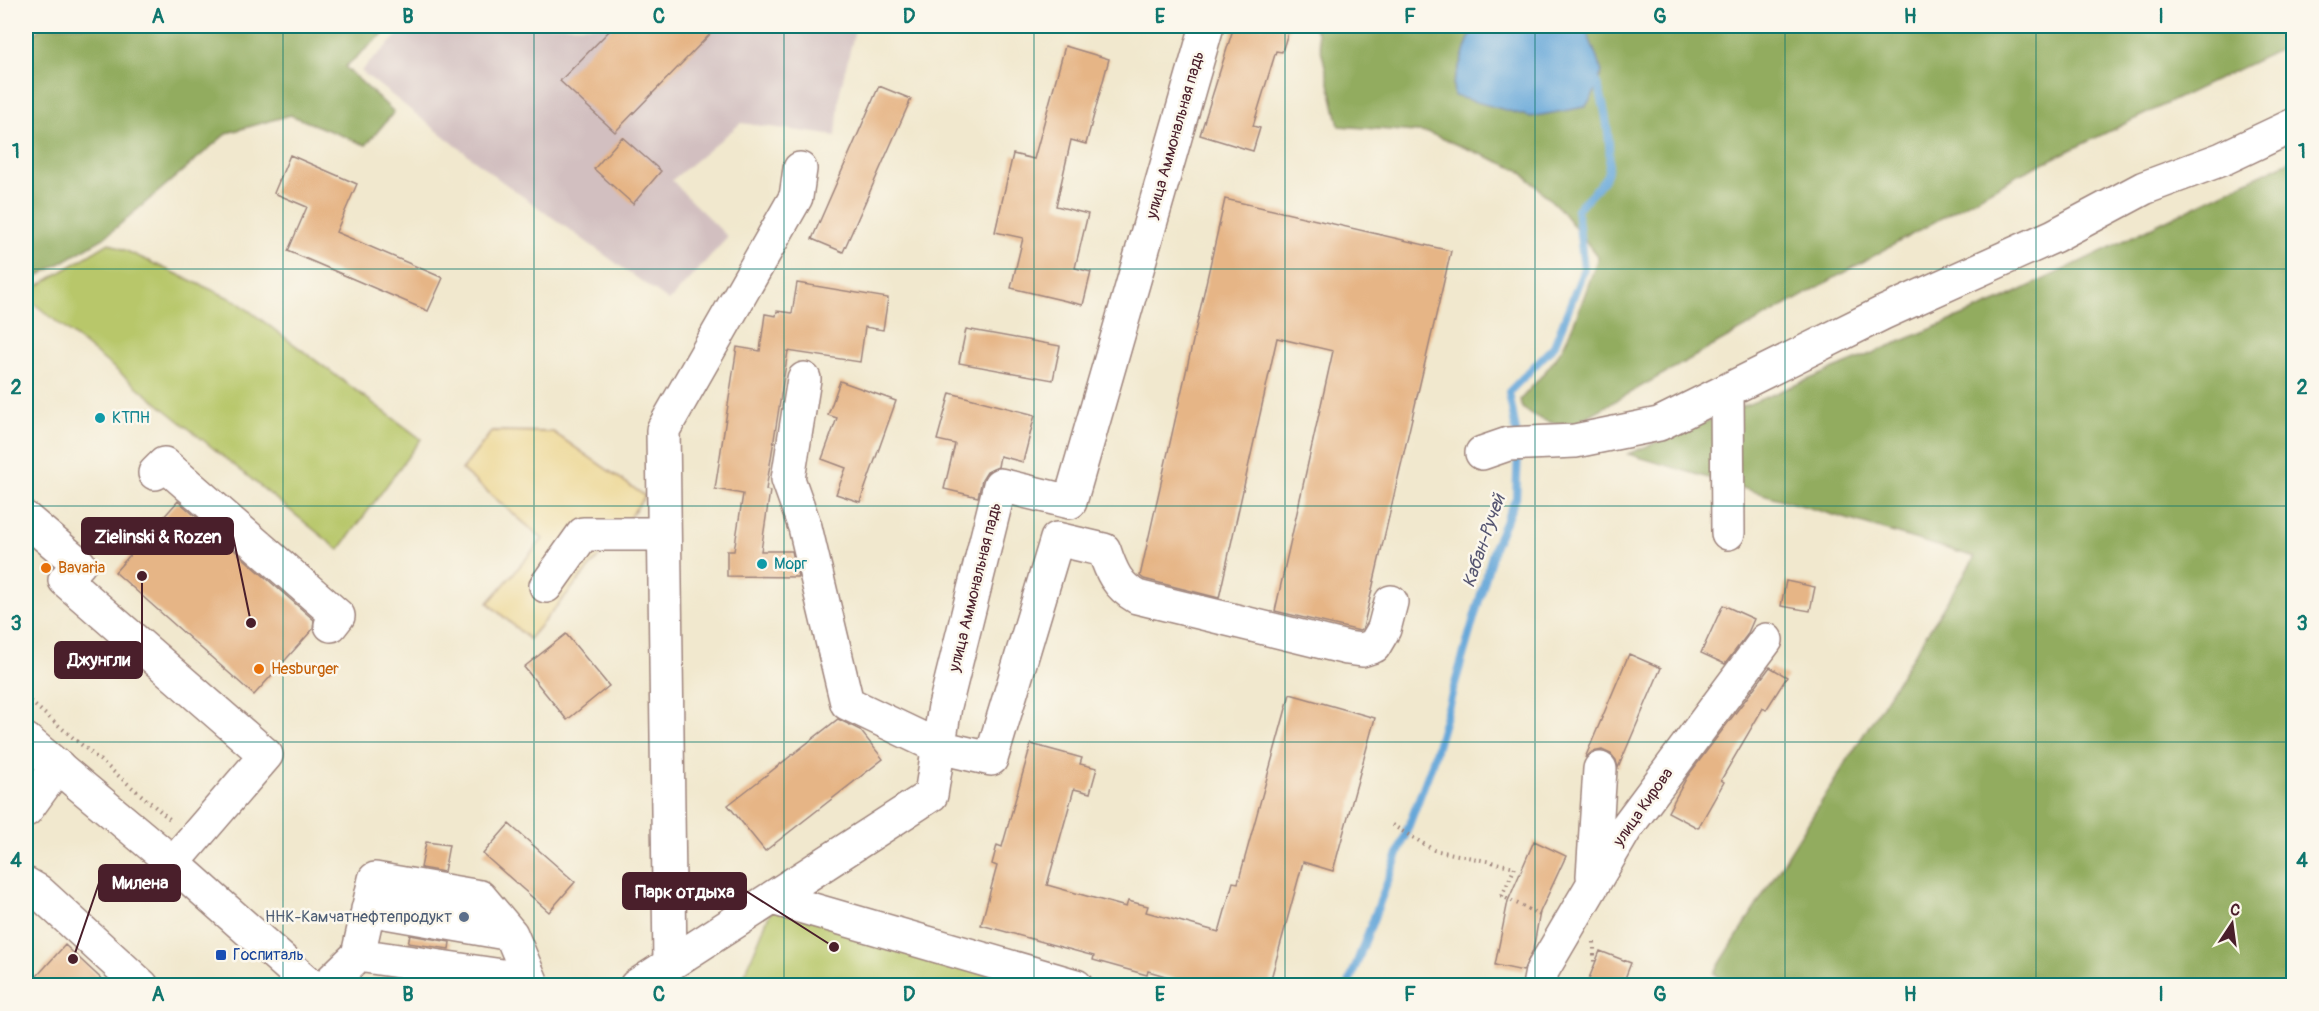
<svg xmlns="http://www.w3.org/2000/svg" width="2319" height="1011" font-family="Pangolin,sans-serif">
  <rect width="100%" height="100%" fill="#fbf7ec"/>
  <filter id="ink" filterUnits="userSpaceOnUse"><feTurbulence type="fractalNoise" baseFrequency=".0167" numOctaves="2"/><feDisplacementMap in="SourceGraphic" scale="12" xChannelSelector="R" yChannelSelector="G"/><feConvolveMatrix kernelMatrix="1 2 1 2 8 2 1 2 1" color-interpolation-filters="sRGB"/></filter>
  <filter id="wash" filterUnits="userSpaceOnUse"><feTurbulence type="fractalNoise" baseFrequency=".008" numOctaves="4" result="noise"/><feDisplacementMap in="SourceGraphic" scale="24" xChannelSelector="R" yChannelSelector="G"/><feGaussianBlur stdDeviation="1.35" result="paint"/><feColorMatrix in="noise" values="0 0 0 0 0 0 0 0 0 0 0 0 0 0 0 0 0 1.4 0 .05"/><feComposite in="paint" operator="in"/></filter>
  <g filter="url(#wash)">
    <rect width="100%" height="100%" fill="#f1e8ce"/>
    <path fill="#d2bfc0" d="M 407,26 L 856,26 L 840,91 L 836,136 L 741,123 L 672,180 L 689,199 L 728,237 L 669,301 L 500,180 L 361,71 Z"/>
    <path fill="#b8c76a" stroke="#81734a" stroke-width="1.5" d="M 109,243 L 236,301 L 421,439 L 339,550 L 26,297 L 26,293 Z
      M 772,908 L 1051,986 L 740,986 Z"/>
    <path fill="#92ac5e" stroke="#6e6644" stroke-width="1.5" d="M 42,26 L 392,26 L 345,67 L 394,112 L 366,145 L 290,115 L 227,133 L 104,238 L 26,283 L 26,42 Z
      M 1312,26 L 2293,26 L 2294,37 L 2283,48 L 2016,176 L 1576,423 C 1552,425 1542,422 1522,408 L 1520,400 C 1535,383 1553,365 1564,345 C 1578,317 1588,286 1598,257 L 1560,209 L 1519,170 L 1429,133 L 1339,126 L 1317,32 Z
      M 2293,159 L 2293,985 L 1729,985 L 1714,973 L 1975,557 L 1628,454 L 2001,300 Z"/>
    <path fill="#eeda9e" stroke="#9c7c64" stroke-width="1.5" d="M 492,431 L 553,432 L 645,496 L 617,535 L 529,639 L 488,603 L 543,539 L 462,470 Z"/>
    <path fill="#66a7d9" stroke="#586382" stroke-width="1.5" d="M 1473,26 L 1585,26 L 1602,72 L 1592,98 L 1585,107 L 1531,117 L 1454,96 L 1453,84 Z"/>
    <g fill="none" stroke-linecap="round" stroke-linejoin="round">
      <path stroke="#66a7d9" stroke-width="8" d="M 1517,437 L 1509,392 L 1554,346 L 1584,269 L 1577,209 C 1584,201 1604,183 1607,174 C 1614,153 1604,92 1592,74
        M 1348,986 L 1431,767 L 1495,545 L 1516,498 L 1518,452"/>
    </g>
    <g id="blocks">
      <path fill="#e6b586" d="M 614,26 L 718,26 L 615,132 L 560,81 Z
        M 1234,26 L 1290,26 L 1282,52 L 1276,51 L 1253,126 L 1260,128 L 1253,151 L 1200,135 Z
        M 1065,46 L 1109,59 L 1086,144 L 1071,140 L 1056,206 L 1088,214 L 1075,268 L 1091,272 L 1083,305 L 1011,288 L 1023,238 L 995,232 L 1013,154 L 1034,159 Z
        M 879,86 L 911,99 L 843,252 L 812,239 Z
        M 622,137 L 661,171 L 633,204 L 594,169 Z
        M 290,155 L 357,184 L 336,232 L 443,278 L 428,311 L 288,251 L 307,207 L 274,193 Z
        M 1225,199 L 1451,251 L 1363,628 L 1360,631 L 1275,611 L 1333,351 L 1277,338 L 1219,598 L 1144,579 L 1140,576 Z
        M 797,283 L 888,298 L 883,330 L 865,327 L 860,362 L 788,351 L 766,490 L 770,491 L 761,551 L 792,551 L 798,577 L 727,576 L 727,551 L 734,551 L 743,494 L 715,489 L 737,347 L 760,351 L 765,314 L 776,316 L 777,311 L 792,313 Z
        M 966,329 L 1060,346 L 1053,380 L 959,363 Z
        M 840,381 L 896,401 L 860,502 L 836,494 L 846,468 L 822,459 L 837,418 L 828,415 Z
        M 950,393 L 1035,415 L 1023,462 L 1000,456 L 998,467 L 987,472 L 982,480 L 978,497 L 944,489 L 955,444 L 937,440 Z
        M 178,501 L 314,620 L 313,629 L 254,695 L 115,572 Z
        M 1786,581 L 1815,587 L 1810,611 L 1781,606 Z
        M 1723,605 L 1754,619 L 1747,635 L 1725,664 L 1701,653 Z
        M 566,634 L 609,686 L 567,720 L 524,667 Z
        M 1629,654 L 1661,668 L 1618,768 L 1616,760 L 1611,754 L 1602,750 L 1592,752 L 1585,758 Z
        M 1770,667 L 1787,677 L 1766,710 L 1763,708 L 1721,780 L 1724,782 L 1698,828 L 1668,812 L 1687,777 Z
        M 1290,694 L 1375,718 L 1333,871 L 1303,862 L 1269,986 L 1200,986 L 1148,971 L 1147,975 L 1093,960 L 1094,956 L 981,925 L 997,866 L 992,864 L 997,845 L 1002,847 L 1031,744 L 1082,758 L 1080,764 L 1097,768 L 1090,793 L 1074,789 L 1047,885 L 1126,907 L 1128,901 L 1148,906 L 1146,912 L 1219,932 L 1233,882 L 1238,883 Z
        M 838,719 L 860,730 L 883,759 L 765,851 L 728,805 Z
        M 509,824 L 575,882 L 549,912 L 483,854 Z
        M 1534,841 L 1566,856 L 1540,912 L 1533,950 L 1523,971 L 1495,965 L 1508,901 Z
        M 426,842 L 449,845 L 444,872 L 421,868 Z
        M 410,935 L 450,942 L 449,949 L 408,943 Z
        M 65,945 L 109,986 L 28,986 Z
        M 1600,951 L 1631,963 L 1622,986 L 1586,986 Z"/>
    </g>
  </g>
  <g filter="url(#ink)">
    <use href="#blocks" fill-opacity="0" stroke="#9e847c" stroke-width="1.5"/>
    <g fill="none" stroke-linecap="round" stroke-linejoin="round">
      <g stroke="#9e847c" stroke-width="36">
        <path id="minor" d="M 804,379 L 788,479 L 805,527 L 847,703 L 939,747 L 991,759 L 1057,539 L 1104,550 C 1111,571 1117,586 1137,597 L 1347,648 L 1362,650 L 1374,646 L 1384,629 L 1391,602
          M 1727,391 L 1728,533
          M 1482,453 L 1508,444 L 1575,441 L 1659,424 L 1883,313 L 2054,236 L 2144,188 L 2222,159 L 2294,125
          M 155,473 L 164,464 L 338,616 L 331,625
          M 26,519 L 79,564 L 65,580 L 266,755 L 173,863
          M 546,586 L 583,534 L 663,534
          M 26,810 L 58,766
          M 1593,876 L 1600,769
          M 26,884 L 38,891 L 142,986
          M 772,898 L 1076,986
          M 368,909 L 511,934
          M 358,955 L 529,980
          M 670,963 L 663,430 L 796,197 L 800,169
          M 326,986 L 358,955 L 375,879 L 480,897 L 511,934 L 533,986
          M 636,986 L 931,795 L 945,706 L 1000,485 L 1070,502 L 1207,26
          M 1539,986 L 1542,971 L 1626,828 L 1766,640"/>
      </g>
      <g stroke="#9e847c" stroke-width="36">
        <path id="major" d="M 26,740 L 173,863 L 311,986"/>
      </g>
      <path stroke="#9e847c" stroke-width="4" stroke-dasharray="1.5 4.5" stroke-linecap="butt" d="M 26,698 L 172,821
        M 1392,825 L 1434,850 L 1515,867 L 1502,896 L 1542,916
        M 1594,942 L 1594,965"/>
      <use href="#minor" stroke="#fff" stroke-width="33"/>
      <use href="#major" stroke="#fff" stroke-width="33"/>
    </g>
  </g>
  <path fill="none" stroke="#0f766e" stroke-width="1.5" stroke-opacity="0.55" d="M 283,26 L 283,986M 534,26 L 534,986M 784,26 L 784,986M 1034,26 L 1034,986M 1285,26 L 1285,986M 1535,26 L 1535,986M 1785,26 L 1785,986M 2036,26 L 2036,986M 26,269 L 2294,269M 26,506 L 2294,506M 26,742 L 2294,742"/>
  <g fill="#0f9aa8" stroke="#fbf7ec" stroke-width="2">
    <circle cx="100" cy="418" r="6"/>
    <circle cx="762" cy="564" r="6"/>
  </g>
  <g fill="#e8710a" stroke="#fbf7ec" stroke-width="2">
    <circle cx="46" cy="568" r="6"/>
    <circle cx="259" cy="669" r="6"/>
  </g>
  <circle fill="#5c6f8a" stroke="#fbf7ec" stroke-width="2" cx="464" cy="917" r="6"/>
  <rect fill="#1a4fb4" stroke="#fbf7ec" stroke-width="2" x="215" y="949" width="12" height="12" rx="3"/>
  <g text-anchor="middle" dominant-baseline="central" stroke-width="5" stroke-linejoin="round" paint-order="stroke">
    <g font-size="16" fill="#4a1f2b" stroke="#fbf7ec">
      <text transform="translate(1175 135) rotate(-74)">улица Аммональная падь</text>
      <text transform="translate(975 587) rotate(-76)">улица Аммональная падь</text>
      <text transform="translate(1643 807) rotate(-55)">улица Кирова</text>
    </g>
    <g font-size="16" fill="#0d838f" stroke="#fbf7ec" text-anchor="start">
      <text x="112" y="418">КТПН</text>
      <text x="774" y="564">Морг</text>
    </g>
    <g font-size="16" fill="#c56008" stroke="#fbf7ec" text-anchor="start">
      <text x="58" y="568">Bavaria</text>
      <text x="271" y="669">Hesburger</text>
    </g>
    <g font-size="16" fill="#4e5e75" stroke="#fbf7ec" text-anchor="end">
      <text x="452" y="917">ННК-Камчатнефтепродукт</text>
    </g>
    <g font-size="16" fill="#164399" stroke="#fbf7ec" text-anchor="start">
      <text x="233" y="955">Госпиталь</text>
    </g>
    <g font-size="18" font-style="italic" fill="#555571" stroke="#fbf7ec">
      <text transform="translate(1484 541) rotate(-71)">Кабан-Ручей</text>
    </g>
  </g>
  <path fill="none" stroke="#4a1f2b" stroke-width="2" d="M251 623L233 536M142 576L142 660M73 959L99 883M834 947L746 891"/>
  <g fill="#4a1f2b" stroke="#fbf7ec" stroke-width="2">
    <circle cx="251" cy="623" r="6"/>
    <circle cx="142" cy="576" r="6"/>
    <circle cx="73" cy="959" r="6"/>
    <circle cx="834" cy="947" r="6"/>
  </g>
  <g fill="#4a1f2b" stroke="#4a1f2b" stroke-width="2">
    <rect x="82" y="518" width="151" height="36" rx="6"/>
    <rect x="55" y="642" width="87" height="36" rx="6"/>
    <rect x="99" y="865" width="81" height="36" rx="6"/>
    <rect x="623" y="873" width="123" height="36" rx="6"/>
  </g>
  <g font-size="18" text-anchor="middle" font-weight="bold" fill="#fff">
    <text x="158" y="543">Zielinski &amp; Rozen</text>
    <text x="99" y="666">Джунгли</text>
    <text x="140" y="889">Милена</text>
    <text x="685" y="898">Парк отдыха</text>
  </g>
  <rect width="2319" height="1011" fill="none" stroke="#fbf7ec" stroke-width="66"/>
  <g transform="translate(2232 924) rotate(13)" stroke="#fbf7ec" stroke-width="4.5" paint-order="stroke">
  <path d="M0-4.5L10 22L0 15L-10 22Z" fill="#4a1f2b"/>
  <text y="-9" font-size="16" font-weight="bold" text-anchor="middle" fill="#4a1f2b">С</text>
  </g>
  <rect x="33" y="33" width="2253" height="945" fill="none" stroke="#0f766e" stroke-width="2"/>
  <g font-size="20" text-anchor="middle" font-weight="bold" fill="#0f766e">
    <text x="158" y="23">A</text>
    <text x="408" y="23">B</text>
    <text x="659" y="23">C</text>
    <text x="909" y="23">D</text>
    <text x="1160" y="23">E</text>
    <text x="1410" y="23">F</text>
    <text x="1660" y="23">G</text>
    <text x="1910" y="23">H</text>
    <text x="2161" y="23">I</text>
    <text x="16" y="158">1</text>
    <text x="2302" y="158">1</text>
    <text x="16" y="394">2</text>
    <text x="2302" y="394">2</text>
    <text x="16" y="630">3</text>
    <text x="2302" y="630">3</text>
    <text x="16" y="867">4</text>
    <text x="2302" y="867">4</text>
    <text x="158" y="1001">A</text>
    <text x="408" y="1001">B</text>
    <text x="659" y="1001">C</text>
    <text x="909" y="1001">D</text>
    <text x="1160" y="1001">E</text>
    <text x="1410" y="1001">F</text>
    <text x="1660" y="1001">G</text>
    <text x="1910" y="1001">H</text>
    <text x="2161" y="1001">I</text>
  </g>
</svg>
